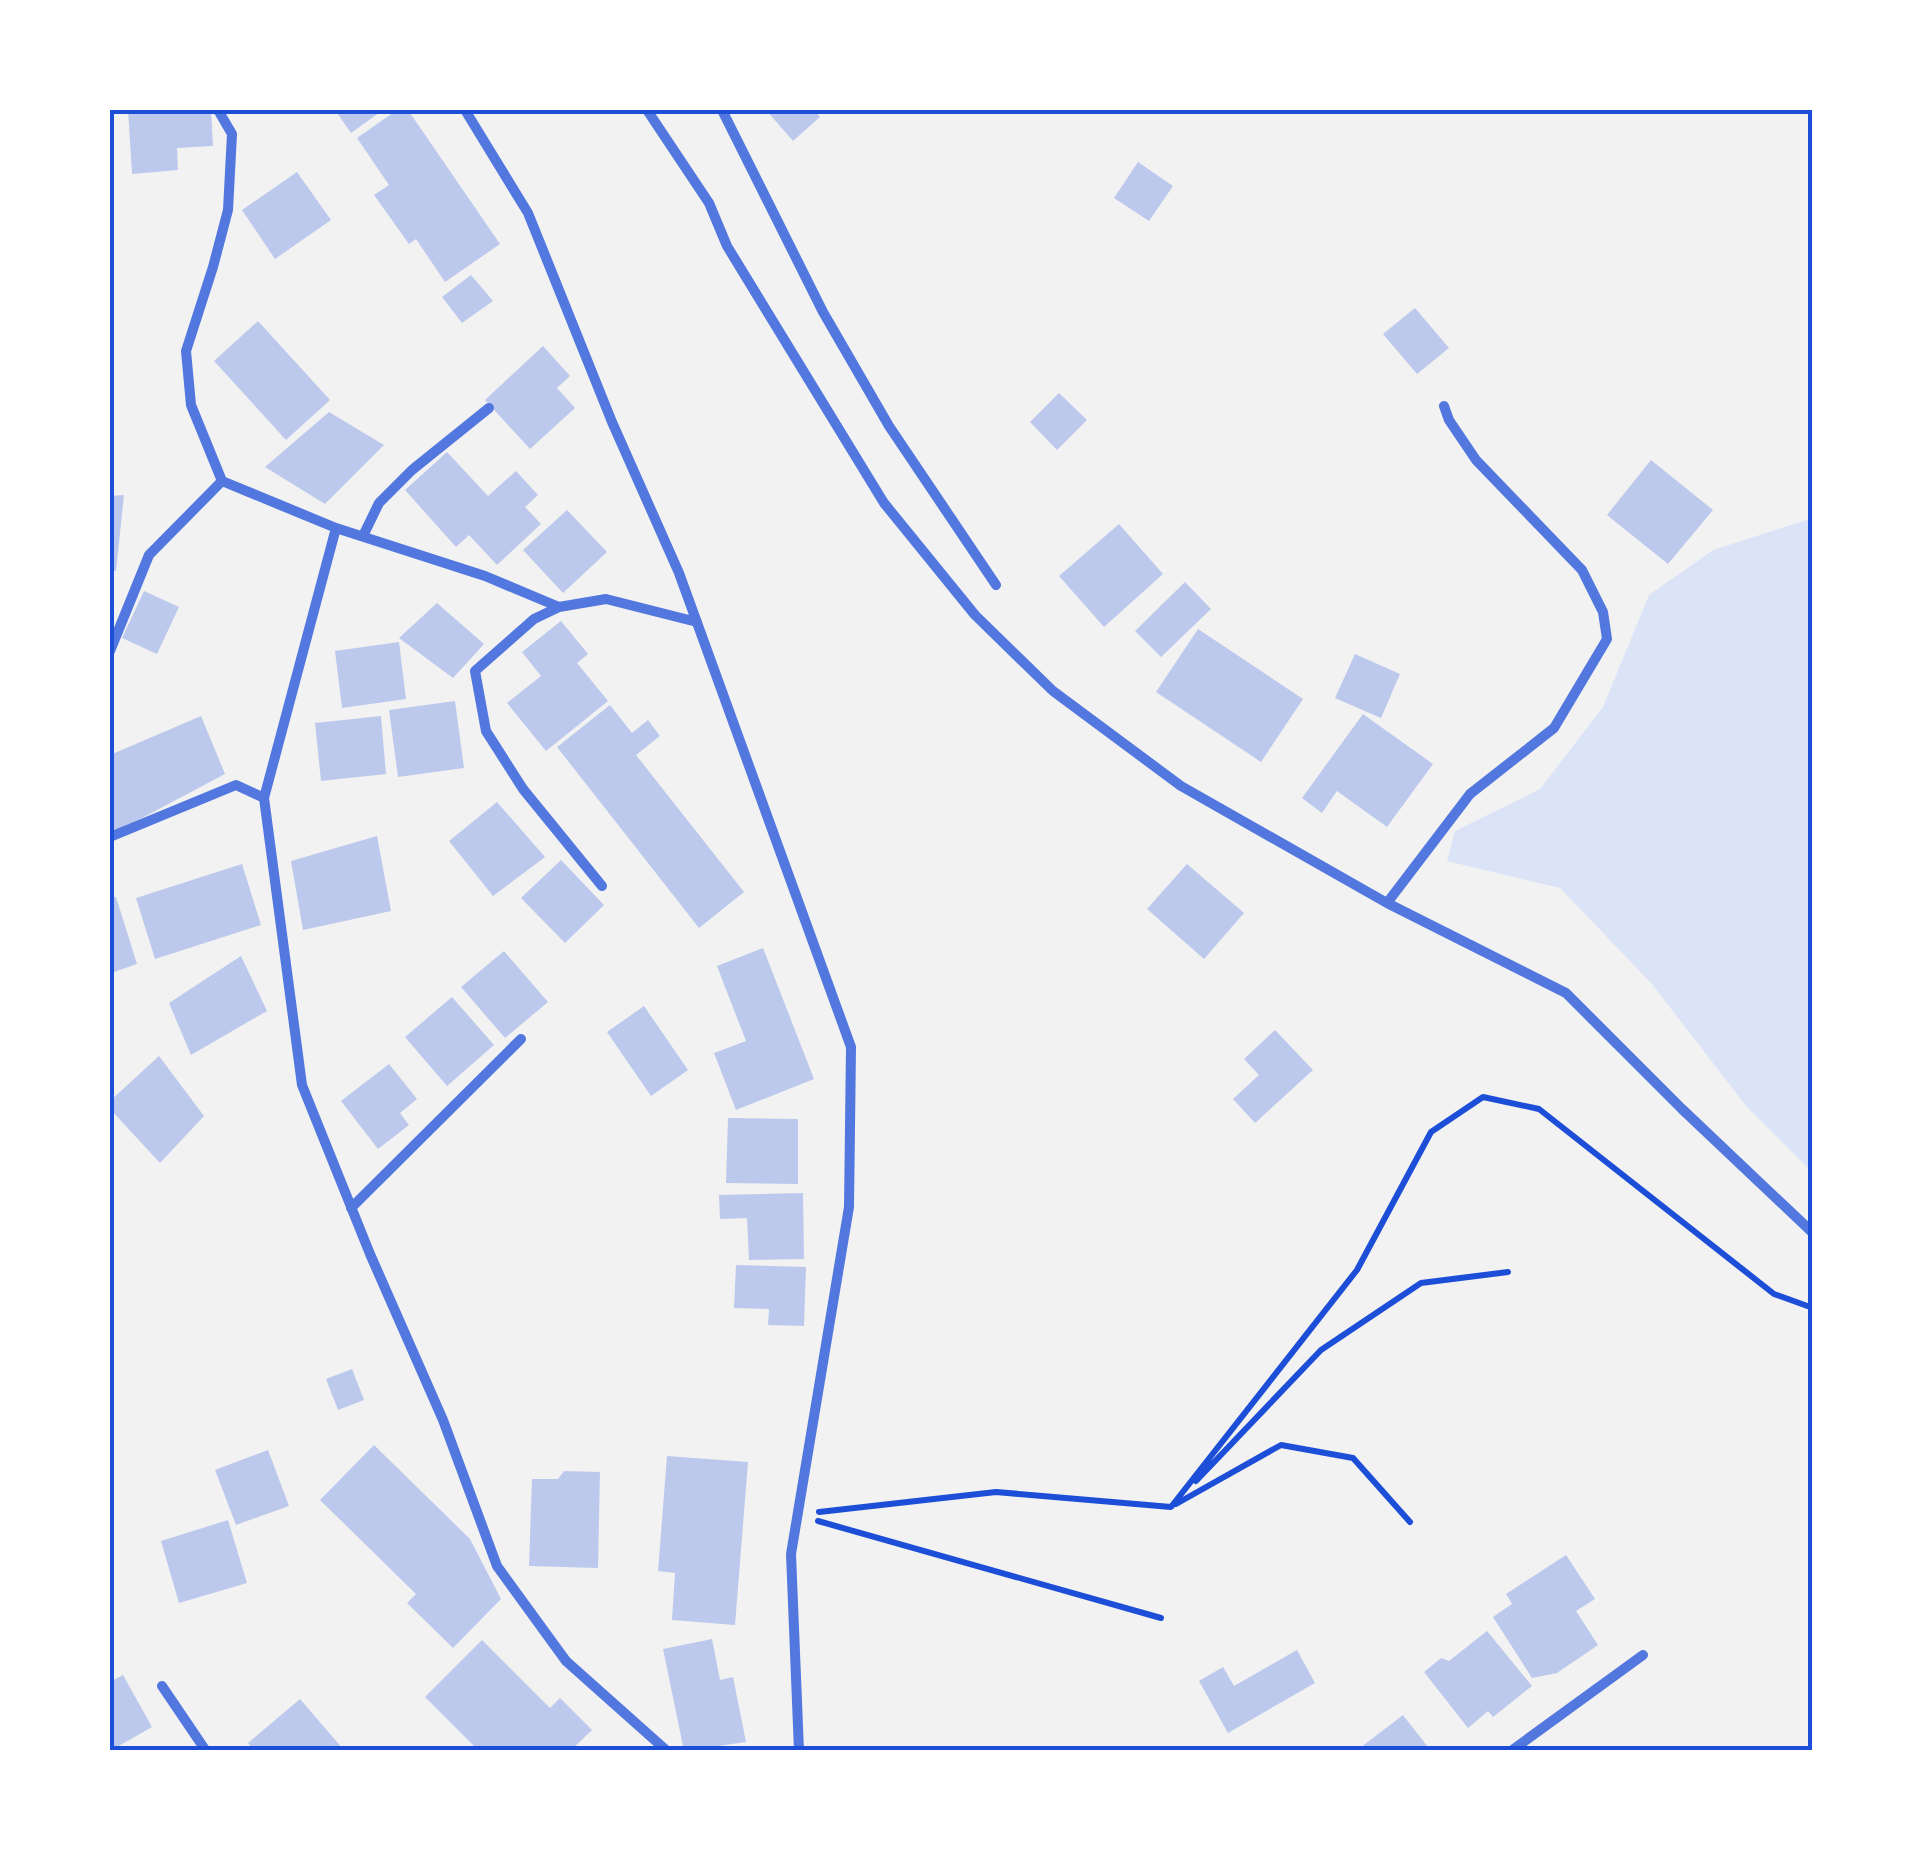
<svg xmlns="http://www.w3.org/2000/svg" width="1923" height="1861" font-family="'Golos Text',sans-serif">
  <rect width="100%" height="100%" fill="#f2f2f2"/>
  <path fill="#dbe4f7" d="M 1813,518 L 1813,1173 L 1747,1107 L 1651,983 L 1560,888 L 1447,861 L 1455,831 L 1540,789 L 1603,707 L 1649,595 L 1713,550 Z"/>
  <path fill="#bdc9ec" d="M 128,110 L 211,110 L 213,146 L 177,148 L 178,170 L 132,174 Z
    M 335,110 L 383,110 L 351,133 Z
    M 397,110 L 408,110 L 500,244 L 445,282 L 416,239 L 409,244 L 374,195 L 389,185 L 357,138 Z
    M 766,110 L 814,110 L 820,117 L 793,141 Z
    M 1138,162 L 1173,186 L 1149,221 L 1114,198 Z
    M 297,172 L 331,220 L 275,259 L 242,210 Z
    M 471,275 L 493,301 L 462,323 L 442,297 Z
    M 1415,308 L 1449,348 L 1417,374 L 1383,334 Z
    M 258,321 L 330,400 L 286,440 L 214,361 Z
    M 543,346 L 570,376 L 557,388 L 575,408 L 530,449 L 485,400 Z
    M 1059,393 L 1087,420 L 1057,450 L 1030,422 Z
    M 329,412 L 384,445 L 325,504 L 265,467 Z
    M 447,452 L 488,496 L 516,471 L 538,495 L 525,507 L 541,524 L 497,565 L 469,535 L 456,547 L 405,490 Z
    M 1651,460 L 1713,510 L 1668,564 L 1607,515 Z
    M 124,495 L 116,571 L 110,570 L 110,496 Z
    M 567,510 L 607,552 L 563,593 L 523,550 Z
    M 1119,524 L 1163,574 L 1104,627 L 1059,576 Z
    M 1185,582 L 1211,609 L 1161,657 L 1135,631 Z
    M 144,591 L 179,607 L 157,654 L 122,638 Z
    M 437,603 L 484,644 L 453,678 L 399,638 Z
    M 561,621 L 588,654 L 577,663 L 608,701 L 546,751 L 507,703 L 541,676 L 522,652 Z
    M 1198,629 L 1303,699 L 1261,762 L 1156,692 Z
    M 399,642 L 406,699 L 342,708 L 335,651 Z
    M 1355,654 L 1400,674 L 1381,718 L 1335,698 Z
    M 455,701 L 464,768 L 398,777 L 389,710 Z
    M 610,705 L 632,733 L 648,720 L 660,736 L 636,755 L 744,892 L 699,928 L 557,747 Z
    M 1363,714 L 1433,764 L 1387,827 L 1337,791 L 1322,813 L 1302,798 Z
    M 201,716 L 225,774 L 110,835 L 110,755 Z
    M 381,716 L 386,774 L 321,781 L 315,723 Z
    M 497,802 L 545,857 L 493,896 L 449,841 Z
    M 377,836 L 391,911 L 303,930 L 291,861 Z
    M 561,860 L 604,905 L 565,943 L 521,898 Z
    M 242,864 L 261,925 L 155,959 L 136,898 Z
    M 1187,864 L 1244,913 L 1204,959 L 1147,909 Z
    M 116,897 L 137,964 L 111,973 L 110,898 Z
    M 763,948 L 814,1079 L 736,1110 L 714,1053 L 746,1041 L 717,966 Z
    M 504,951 L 548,1002 L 505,1038 L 461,987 Z
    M 241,956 L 267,1011 L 191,1055 L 169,1003 Z
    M 452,997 L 494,1045 L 447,1086 L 405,1037 Z
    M 644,1006 L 688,1070 L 651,1096 L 607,1032 Z
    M 1275,1030 L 1313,1070 L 1255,1123 L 1233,1099 L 1259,1075 L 1244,1059 Z
    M 159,1056 L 204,1116 L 160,1163 L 110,1109 L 110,1101 Z
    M 389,1064 L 417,1099 L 400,1113 L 409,1125 L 378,1149 L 341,1101 Z
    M 728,1118 L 798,1119 L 798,1184 L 726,1183 Z
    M 803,1193 L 804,1259 L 749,1260 L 747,1218 L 720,1219 L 719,1195 Z
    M 736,1265 L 806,1267 L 804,1326 L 768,1325 L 769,1309 L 734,1308 Z
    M 352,1369 L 364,1400 L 338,1410 L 326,1379 Z
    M 374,1445 L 470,1539 L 501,1599 L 453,1648 L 407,1603 L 416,1594 L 320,1500 Z
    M 268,1450 L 289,1506 L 236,1525 L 215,1470 Z
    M 667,1456 L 748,1462 L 735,1625 L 672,1620 L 675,1573 L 658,1571 Z
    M 564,1471 L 600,1472 L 598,1568 L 529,1566 L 532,1479 L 558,1479 Z
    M 228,1520 L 247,1583 L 179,1603 L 161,1541 Z
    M 1566,1555 L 1595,1599 L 1576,1611 L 1598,1645 L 1557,1673 L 1532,1678 L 1493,1617 L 1512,1604 L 1506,1594 Z
    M 1487,1631 L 1532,1686 L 1493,1717 L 1488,1711 L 1468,1728 L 1424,1672 L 1441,1658 L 1449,1661 Z
    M 712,1639 L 720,1680 L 733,1677 L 746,1742 L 684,1751 L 663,1649 Z
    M 482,1640 L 550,1708 L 560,1698 L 592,1730 L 570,1751 L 479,1751 L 425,1697 Z
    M 1297,1650 L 1315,1683 L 1228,1733 L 1199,1681 L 1223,1667 L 1234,1686 Z
    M 123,1675 L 152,1727 L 110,1751 L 110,1682 Z
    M 300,1699 L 343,1749 L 254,1751 L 248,1743 Z
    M 1403,1715 L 1431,1751 L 1356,1751 Z"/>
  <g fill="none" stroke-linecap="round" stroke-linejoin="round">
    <path stroke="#1d4ed8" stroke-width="6" d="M 1196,1481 L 1321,1350 L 1421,1283 L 1508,1272
      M 1176,1504 L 1281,1445 L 1353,1458 L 1410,1522
      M 819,1512 L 996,1492 L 1171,1507 L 1357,1270 L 1431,1132 L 1483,1097 L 1539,1109 L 1774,1294 L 1813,1308
      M 818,1521 L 1161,1618"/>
    <path stroke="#5277de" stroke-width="10" d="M 218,110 L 232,134 L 228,210 L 213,267 L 186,351 L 191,405 L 222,481
      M 465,110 L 528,213 L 612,422 L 679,573 L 851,1047 L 849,1207 L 791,1554 L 799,1751
      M 647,110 L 709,203 L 727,246 L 884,503 L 975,615 L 1053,691 L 1181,786 L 1387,903 L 1566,993 L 1682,1109 L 1813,1233
      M 722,110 L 823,312 L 889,426 L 996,585
      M 336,528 L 264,798 L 302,1085 L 370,1254 L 443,1420 L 497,1566 L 566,1661 L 667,1751
      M 363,536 L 379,503 L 412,470 L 489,408
      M 110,651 L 149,555 L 222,481 L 336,528 L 485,576 L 559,607
      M 110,837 L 236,785 L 264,798
      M 602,886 L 523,789 L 486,731 L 475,671 L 534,619 L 559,607 L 606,599 L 697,622
      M 1387,903 L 1470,794 L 1554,728 L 1607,639 L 1603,612 L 1582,570 L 1476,460 L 1449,420 L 1444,406
      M 351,1208 L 521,1039
      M 162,1686 L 206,1751
      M 1511,1751 L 1643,1655"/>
  </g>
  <rect width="1923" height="1861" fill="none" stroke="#ffffff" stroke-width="225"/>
  <rect x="112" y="112" width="1698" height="1636" fill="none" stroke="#1d4ed8" stroke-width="4"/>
</svg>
